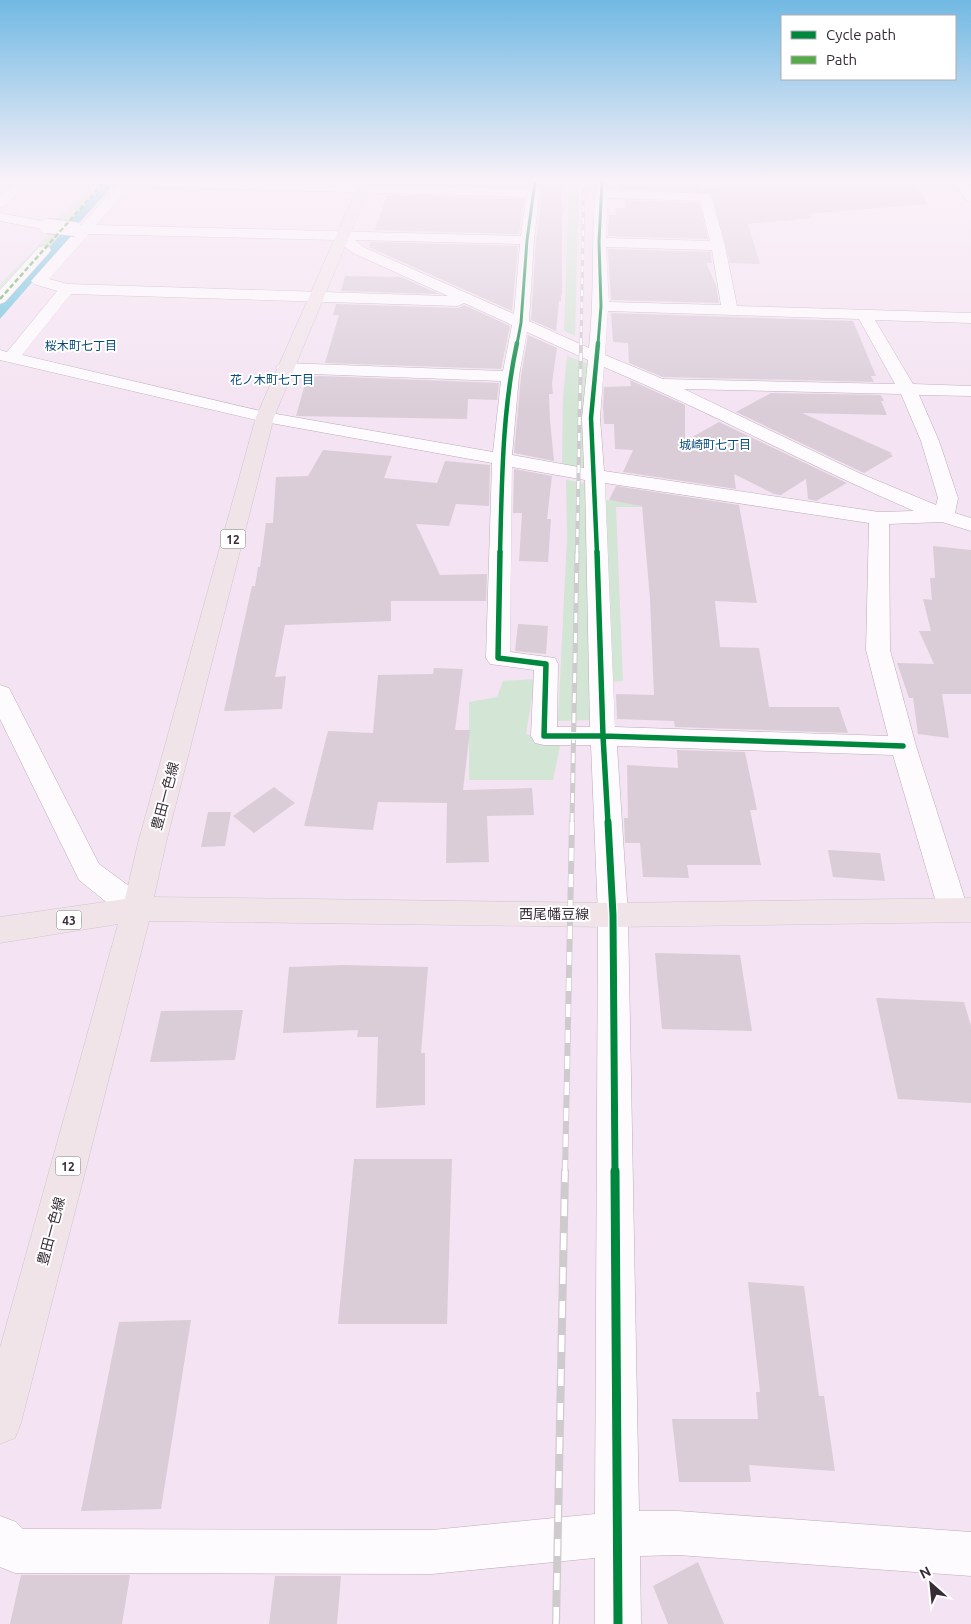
<svg xmlns="http://www.w3.org/2000/svg" width="971" height="1624" font-family="Ubuntu,'Noto Sans JP',sans-serif">
  <rect width="100%" height="100%" fill="#f4e3f2"/>
  <path fill="#d3e5d5" d="M 97,182 L 106,182 L 68,226 L 51,224 Z
    M 569,182 L 579,182 L 575,336 L 564,331 Z
    M 53,230 L 64,231 L 0,301 L 0,284 Z
    M 567,356 L 589,364 L 587,471 L 562,466 L 563,396 Z
    M 566,480 L 591,484 L 595,720 L 558,721 L 567,538 Z
    M 605,500 L 647,503 L 650,507 L 616,507 L 623,681 L 610,682 Z
    M 535,679 L 526,734 L 560,746 L 553,780 L 469,780 L 469,702 L 497,697 L 503,681 Z"/>
  <path fill="#5ec1db" d="M 106,182 L 116,182 L 77,225 L 68,224 Z
    M 63,232 L 74,234 L 0,319 L 0,301 Z"/>
  <path fill="#dacdd8" d="M 621,182 L 699,182 L 698,187 L 792,182 L 914,182 L 928,204 L 807,214 L 812,218 L 748,224 L 760,264 L 730,263 L 712,193 L 622,189 Z
    M 543,183 L 561,183 L 562,208 L 564,208 L 562,216 L 562,295 L 561,295 L 561,301 L 559,301 L 556,331 L 531,320 L 536,240 Z
    M 387,195 L 524,199 L 519,234 L 375,230 Z
    M 625,200 L 699,203 L 708,239 L 608,236 L 609,215 L 616,215 L 615,208 L 626,208 Z
    M 370,242 L 518,246 L 512,311 L 369,247 Z
    M 608,249 L 710,252 L 712,263 L 706,263 L 716,285 L 719,303 L 611,300 Z
    M 345,276 L 401,277 L 439,294 L 341,291 Z
    M 336,304 L 458,308 L 464,305 L 510,326 L 501,369 L 325,363 L 339,315 L 333,315 Z
    M 611,313 L 853,321 L 876,376 L 871,376 L 874,382 L 663,377 L 629,363 L 628,343 L 613,342 Z
    M 528,335 L 557,348 L 552,383 L 553,394 L 549,394 L 550,420 L 554,461 L 514,453 L 521,376 Z
    M 321,376 L 499,383 L 497,400 L 468,399 L 467,419 L 296,416 L 307,377 Z
    M 630,380 L 685,405 L 685,441 L 719,422 L 847,483 L 816,501 L 808,499 L 806,479 L 781,495 L 774,494 L 734,474 L 736,489 L 623,472 L 633,450 L 615,449 L 614,424 L 604,424 L 603,407 L 604,387 L 631,386 Z
    M 771,393 L 881,395 L 884,401 L 881,401 L 887,415 L 802,413 L 892,453 L 890,454 L 893,456 L 864,473 L 736,412 Z
    M 323,450 L 392,456 L 384,478 L 437,483 L 445,461 L 490,465 L 489,506 L 456,504 L 449,526 L 416,524 L 440,575 L 487,574 L 486,601 L 391,601 L 391,621 L 285,625 L 275,677 L 286,676 L 282,709 L 224,711 L 252,586 L 255,586 L 258,567 L 260,567 L 266,523 L 273,523 L 276,477 L 308,476 Z
    M 514,469 L 552,476 L 547,519 L 551,519 L 548,562 L 519,561 L 522,513 L 513,513 Z
    M 616,486 L 739,505 L 757,603 L 715,601 L 720,647 L 759,648 L 769,707 L 839,707 L 848,733 L 675,727 L 674,721 L 617,719 L 616,694 L 654,695 L 650,599 L 642,506 L 609,500 Z
    M 933,546 L 971,550 L 971,694 L 942,694 L 949,738 L 918,734 L 913,698 L 909,698 L 897,663 L 934,664 L 919,631 L 931,631 L 923,599 L 932,600 L 930,578 L 935,578 Z
    M 518,624 L 548,626 L 546,654 L 515,651 Z
    M 434,668 L 463,669 L 455,730 L 470,730 L 463,790 L 532,788 L 534,815 L 487,816 L 489,862 L 446,863 L 447,803 L 378,802 L 373,830 L 304,826 L 328,731 L 373,733 L 378,675 L 433,674 Z
    M 677,750 L 745,752 L 757,810 L 750,810 L 761,865 L 687,865 L 689,878 L 643,877 L 640,843 L 625,843 L 624,818 L 628,818 L 627,765 L 678,768 Z
    M 274,787 L 295,803 L 254,833 L 233,816 Z
    M 208,812 L 231,812 L 225,846 L 201,847 Z
    M 828,850 L 880,853 L 885,881 L 833,877 Z
    M 655,953 L 740,955 L 752,1031 L 662,1029 Z
    M 343,965 L 428,967 L 421,1053 L 425,1053 L 425,1105 L 376,1108 L 378,1037 L 357,1037 L 358,1030 L 283,1033 L 289,967 Z
    M 876,998 L 964,1002 L 971,1026 L 971,1103 L 898,1099 Z
    M 243,1010 L 235,1060 L 150,1062 L 161,1011 Z
    M 354,1159 L 452,1159 L 447,1324 L 338,1324 Z
    M 748,1282 L 804,1286 L 819,1396 L 824,1396 L 835,1471 L 749,1465 L 751,1482 L 679,1482 L 672,1419 L 758,1419 L 756,1392 L 760,1392 Z
    M 191,1320 L 161,1509 L 81,1511 L 119,1322 Z
    M 698,1562 L 724,1624 L 668,1624 L 653,1586 Z
    M 21,1575 L 130,1575 L 122,1624 L 10,1624 Z
    M 275,1576 L 341,1576 L 337,1624 L 269,1624 Z"/>
  <g fill="none" stroke-linecap="round" stroke-linejoin="round">
    <g stroke="#baadb8" stroke-width="1">
      <path id="minor" d="M 16,182 L 29,182 L 5,206 L 0,207 L 0,196 Z
        M 120,182 L 266,182 L 528,189 L 529,182 L 541,182 L 534,240 L 529,321 L 589,348 C 595,292 591,237 596,182 L 608,182 L 608,190 L 711,194 L 725,246 L 737,306 L 971,313 L 971,323 L 875,320 L 913,384 L 971,386 L 971,396 L 919,395 L 939,441 L 958,498 L 955,513 L 971,518 L 971,531 L 942,522 L 889,524 L 890,650 L 916,746 L 968,909 L 964,918 L 953,921 L 942,918 L 938,909 L 893,755 L 617,746 L 628,915 L 639,1511 L 678,1511 L 971,1532 L 971,1576 L 678,1555 L 640,1556 L 641,1624 L 595,1624 L 595,1558 L 432,1574 L 15,1573 L 0,1567 L 0,1516 L 16,1522 L 23,1529 L 432,1530 L 595,1514 L 598,915 L 591,745 L 544,745 L 535,743 L 531,736 L 534,670 L 490,664 L 486,658 L 492,463 L 265,422 L 0,360 L 0,350 L 7,352 L 57,291 L 34,284 L 31,281 L 74,233 L 68,229 L 70,226 L 81,225 ZM 130,186 L 526,197 L 521,236 L 96,225 ZM 608,198 L 700,201 L 710,241 L 606,238 ZM 89,234 L 337,240 L 353,253 L 448,296 L 68,284 L 49,279 ZM 355,240 L 520,244 L 514,314 L 363,247 ZM 606,247 L 712,250 L 721,305 L 609,302 ZM 71,294 L 458,306 L 464,303 L 512,325 L 503,371 L 285,363 L 279,364 L 276,368 L 279,372 L 285,373 L 501,381 L 493,452 L 265,412 L 22,355 ZM 608,311 L 859,319 L 895,384 L 663,379 L 605,355 ZM 527,332 L 588,360 L 582,418 L 584,468 L 512,455 L 519,376 ZM 604,367 C 709,411 809,466 914,511 L 879,512 L 604,471 L 600,418 ZM 684,389 L 901,394 L 921,441 L 938,498 L 936,505 L 859,473 ZM 512,467 L 585,480 L 590,727 L 557,727 L 558,664 L 555,658 L 510,652 ZM 605,483 L 869,523 L 866,650 L 888,736 L 615,727 Z
        M 953,182 L 966,182 L 971,188 L 971,201 L 966,200 Z
        M 0,213 L 47,222 L 54,226 L 47,230 L 0,221 Z
        M 44,246 L 49,247 L 51,250 L 49,253 L 5,302 L 0,304 L 0,290 L 39,247 Z
        M 0,685 L 9,688 L 12,694 L 99,864 L 148,900 L 152,909 L 148,918 L 137,921 L 126,918 L 79,880 L 0,719 Z"/>
    </g>
    <g stroke="#cfc6ce" stroke-width="1">
      <path id="major" d="M 360,182 L 372,182 L 274,417 L 166,843 L 154,897 L 613,903 L 971,898 L 971,922 L 613,927 L 149,921 L 21,1423 L 15,1438 L 0,1444 L 0,1348 L 118,924 L 0,943 L 0,917 L 125,899 L 138,843 L 256,417 Z"/>
    </g>
    <use href="#minor" fill="#fdfbfd" fill-rule="evenodd"/>
    <use href="#major" fill="#f0e4e9" fill-rule="evenodd"/>
    <g stroke="#cfcacd" stroke-width="3">
      <path id="rail-far4" d="M 581,344 L 584,182"/>
    </g>
    <g stroke="#cfcacd" stroke-width="4">
      <path id="rail-far3" d="M 577,553 L 581,343"/>
    </g>
    <g stroke="#cfcacd" stroke-width="5">
      <path id="rail-far2" d="M 572,823 L 577,552"/>
    </g>
    <g stroke="#cfcacd" stroke-width="6">
      <path id="rail-far1" d="M 565,1173 L 572,822"/>
    </g>
    <g stroke="#cfcacd" stroke-width="8">
      <path id="rail" d="M 556,1624 L 565,1171"/>
    </g>
    <use href="#rail-far4" stroke="#fff" stroke-width="2" stroke-dasharray="6" stroke-linecap="butt"/>
    <use href="#rail-far3" stroke="#fff" stroke-width="2.5" stroke-dasharray="8" stroke-linecap="butt"/>
    <use href="#rail-far2" stroke="#fff" stroke-width="3" stroke-dasharray="10" stroke-linecap="butt"/>
    <use href="#rail-far1" stroke="#fff" stroke-width="4.5" stroke-dasharray="13" stroke-linecap="butt"/>
    <use href="#rail" stroke="#fff" stroke-width="5.5" stroke-dasharray="17" stroke-linecap="butt"/>
    <g stroke="#baadb8" stroke-width="16" stroke-linecap="butt">
      <path id="minor-bridge" d="M 47,226 L 75,229"/>
    </g>
    <use href="#minor-bridge" stroke="#fdfbfd" stroke-width="14"/>
    <path stroke="#55ab45" stroke-width="2.5" stroke-dasharray="5 2.5" stroke-linecap="butt" d="M 0,299 L 104,182"/>
    <g stroke="#fff" stroke-width="5">
      <path id="cycleway-far4" d="M 517,344 L 521,323 L 527,240 L 535,182
        M 598,344 L 601,306 L 599,242 L 602,182"/>
    </g>
    <g stroke="#fff" stroke-width="6">
      <path id="cycleway-far3" d="M 500,553 C 502,482 502,412 517,343
        M 597,553 L 591,418 L 598,343"/>
    </g>
    <g stroke="#fff" stroke-width="8">
      <path id="cycleway-far2" d="M 500,552 L 498,658 L 546,664 L 544,736 L 603,736 L 597,552
        M 608,823 L 603,736 L 903,746"/>
    </g>
    <g stroke="#fff" stroke-width="10">
      <path id="cycleway-far1" d="M 608,822 L 613,915 L 615,1173"/>
    </g>
    <g stroke="#fff" stroke-width="12">
      <path id="cycleway" d="M 615,1171 L 618,1624"/>
    </g>
    <use href="#cycleway-far4" stroke="#00873e" stroke-width="3"/>
    <use href="#cycleway-far3" stroke="#00873e" stroke-width="4.5"/>
    <use href="#cycleway-far2" stroke="#00873e" stroke-width="5.5"/>
    <use href="#cycleway-far1" stroke="#00873e" stroke-width="7"/>
    <use href="#cycleway" stroke="#00873e" stroke-width="9"/>
  </g>
  <linearGradient id="sky" x2="0" y2="1"><stop stop-color="#71b9e3"/><stop offset="0.44" stop-color="#faf2f9"/><stop offset="1" stop-color="#faf2f9" stop-opacity="0"/></linearGradient>
  <rect width="971" height="409" fill="url(#sky)"/>
  <g text-anchor="middle" dominant-baseline="central" stroke-width="4" stroke-linejoin="round" paint-order="stroke">
    <g font-size="12" fill="#064c7b" stroke="#fff">
      <text x="81" y="345">桜木町七丁目</text>
      <text x="272" y="379">花ノ木町七丁目</text>
      <text x="715" y="444">城崎町七丁目</text>
    </g>
    <g fill="#fff" stroke="#736b72" stroke-width="1">
      <rect x="220.5" y="529.5" width="25" height="19" rx="4"/>
      <rect x="56.5" y="910.5" width="25" height="19" rx="4"/>
      <rect x="55.5" y="1156.5" width="25" height="19" rx="4"/>
    </g>
    <g font-size="12" font-weight="bold" fill="#372c36">
      <text x="233" y="539">12</text>
      <text x="69" y="920">43</text>
      <text x="68" y="1166">12</text>
    </g>
    <g font-size="14" fill="#372c36" stroke="#fff">
      <text transform="translate(165 796) rotate(-75)">豊田一色線</text>
      <text x="554" y="914">西尾幡豆線</text>
      <text transform="translate(51 1231) rotate(-75)">豊田一色線</text>
    </g>
  </g>
  <rect x="781" y="15" width="175" height="65" fill="#ffffff" stroke="#afabaf"/>
  <rect x="791" y="31" width="25" height="8" fill="#00873e" stroke="#afabaf"/>
  <text x="826" y="40" font-size="15" fill="#372c36">Cycle path</text>
  <rect x="791" y="56" width="25" height="8" fill="#55ab45" stroke="#afabaf"/>
  <text x="826" y="65" font-size="15" fill="#372c36">Path</text>
  <g transform="translate(931 1584) rotate(333)" stroke="#ffffff" stroke-width="4" paint-order="stroke">
  <path d="M0-4L9 19L0 12L-9 19Z" fill="#372c36"/>
  <text y="-8" font-size="14" font-weight="bold" text-anchor="middle" fill="#372c36">N</text>
  </g>
</svg>
